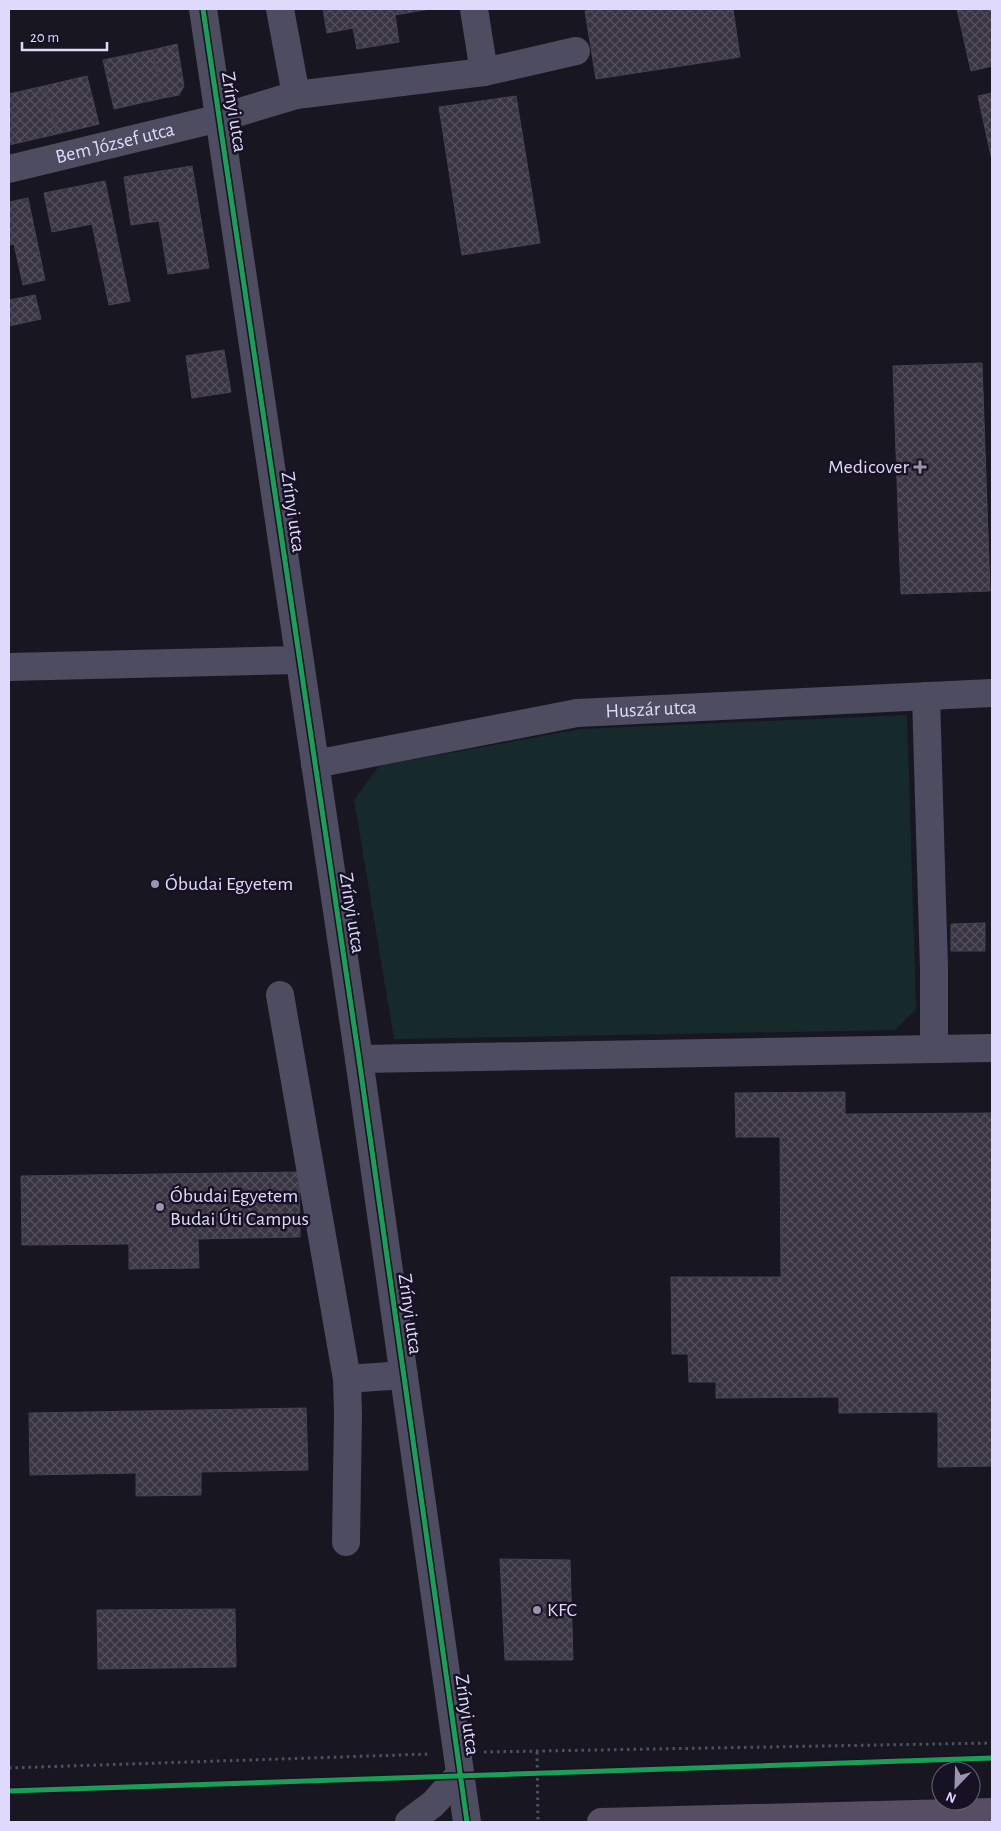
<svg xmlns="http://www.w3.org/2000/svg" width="1001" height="1831" font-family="'Alegreya Sans',sans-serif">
  <defs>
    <pattern id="building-cross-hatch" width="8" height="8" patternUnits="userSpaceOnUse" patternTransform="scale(1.25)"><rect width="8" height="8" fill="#383442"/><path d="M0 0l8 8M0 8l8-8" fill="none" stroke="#54515e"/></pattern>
  </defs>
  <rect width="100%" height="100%" fill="#181620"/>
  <path fill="#162a2c" d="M 907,715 L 916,1009 L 895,1030 L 394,1039 L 354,800 L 379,766 L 580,729 Z"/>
  <path fill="url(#building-cross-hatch)" stroke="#464253" d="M 323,9 L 430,9 L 395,15 L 399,42 L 357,49 L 353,28 L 327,33 Z
    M 599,9 L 733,9 L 740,57 L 596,79 L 585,11 Z
    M 957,9 L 992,9 L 992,66 L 971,71 Z
    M 177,44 L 184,86 L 179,95 L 163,98 L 152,50 Z
    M 152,50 L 163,98 L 114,109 L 103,60 Z
    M 87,76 L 99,124 L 57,134 L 44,86 Z
    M 44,86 L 57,134 L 9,145 L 9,94 Z
    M 992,93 L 992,156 L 991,156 L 978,96 Z
    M 516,96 L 540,243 L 462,255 L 439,107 Z
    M 192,166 L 209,268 L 168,274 L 159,221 L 131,225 L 124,177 Z
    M 105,181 L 130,301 L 109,305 L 92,224 L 52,232 L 44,193 Z
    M 28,198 L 45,280 L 23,285 L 14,244 L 9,245 L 9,202 Z
    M 35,295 L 41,319 L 9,326 L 9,300 Z
    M 224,350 L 231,392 L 192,398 L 186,356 Z
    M 982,363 L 990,591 L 901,594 L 893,366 Z
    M 985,923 L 985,951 L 951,951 L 951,924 Z
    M 845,1092 L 845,1114 L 992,1113 L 992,1466 L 938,1467 L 938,1412 L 839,1413 L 839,1397 L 716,1398 L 716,1382 L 689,1382 L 688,1354 L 672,1354 L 671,1277 L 781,1277 L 780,1137 L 736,1137 L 735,1093 Z
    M 299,1172 L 300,1237 L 198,1239 L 199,1268 L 129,1269 L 129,1244 L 22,1245 L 21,1176 Z
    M 306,1408 L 308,1470 L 201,1472 L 201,1495 L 136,1496 L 136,1473 L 30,1475 L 29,1413 Z
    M 500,1559 L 570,1560 L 573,1660 L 505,1660 Z
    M 235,1609 L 236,1667 L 98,1669 L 97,1610 Z"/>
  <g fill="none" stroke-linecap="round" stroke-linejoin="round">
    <path stroke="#4a535f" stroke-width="3" stroke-dasharray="2.5 4" stroke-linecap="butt" d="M 484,1752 L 992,1743
      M 537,1752 L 538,1822
      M 9,1768 L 430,1754"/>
    <g stroke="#4e4c60" stroke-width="28">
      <path d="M 203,9 L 359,1059 L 467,1822"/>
      <path d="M 280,9 L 296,95"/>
      <path d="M 474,9 L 484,72"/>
      <path id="s1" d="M 9,169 L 220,118 L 296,95 L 484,72 L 576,51"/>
      <path d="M 9,667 L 299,660"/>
      <path d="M 926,696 L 934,969 L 934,1049"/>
      <path id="s2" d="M 315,764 L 577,713 L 992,693"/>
      <path d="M 280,995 L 347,1379 L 348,1414 L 346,1542"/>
      <path d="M 359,1059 L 992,1048"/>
      <path d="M 347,1379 L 404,1375"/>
      <path d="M 409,1822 L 433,1804 L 460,1774"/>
    </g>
    <path stroke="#574d64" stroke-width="28" d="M 601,1822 L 992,1812"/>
    <g stroke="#161224" stroke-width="8">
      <path id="cycleway" d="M 203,9 L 359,1059 L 467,1822
        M 9,1791 L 992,1758"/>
    </g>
    <use href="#cycleway" stroke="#1a9f57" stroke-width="5"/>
  </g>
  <g fill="#9995ae" stroke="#161224" stroke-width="2">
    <path d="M917.5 459.5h5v5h5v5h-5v5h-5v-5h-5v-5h5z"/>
    <circle cx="155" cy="884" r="5"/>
    <circle cx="160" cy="1207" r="5"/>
    <circle cx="537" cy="1610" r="5"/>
  </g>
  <g text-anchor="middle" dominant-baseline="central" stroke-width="5" stroke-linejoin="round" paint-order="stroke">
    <g font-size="20" fill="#dfdafb" stroke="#161224">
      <text transform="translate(234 112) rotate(81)">Zrínyi utca</text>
      <text stroke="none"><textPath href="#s1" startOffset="109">Bem József utca</textPath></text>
      <text transform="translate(293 512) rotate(82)">Zrínyi utca</text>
      <text stroke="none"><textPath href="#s2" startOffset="341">Huszár utca</textPath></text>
      <text transform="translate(352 913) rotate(81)">Zrínyi utca</text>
      <text transform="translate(410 1314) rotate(82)">Zrínyi utca</text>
      <text transform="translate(467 1715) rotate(82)">Zrínyi utca</text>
    </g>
    <g font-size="20" fill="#dfdafb" stroke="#161224" text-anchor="start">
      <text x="909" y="467" text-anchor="end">Medicover</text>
      <text x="165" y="884">Óbudai Egyetem</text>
      <text x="170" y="1196">Óbudai Egyetem<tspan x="170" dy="23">Budai Úti Campus</tspan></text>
      <text x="547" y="1610">KFC</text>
    </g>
  </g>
  <rect width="1001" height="1831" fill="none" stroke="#dfdafb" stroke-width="20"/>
  <g transform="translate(956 1786) rotate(203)"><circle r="24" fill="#161224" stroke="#66627a"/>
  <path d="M0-4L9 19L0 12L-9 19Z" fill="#9995ae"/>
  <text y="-8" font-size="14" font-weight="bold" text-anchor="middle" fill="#dfdafb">N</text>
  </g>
  <path d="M22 42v8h85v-8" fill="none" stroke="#dfdafb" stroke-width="2.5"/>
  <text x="30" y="42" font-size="15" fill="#dfdafb" stroke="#161224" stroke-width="4" paint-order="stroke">20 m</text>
</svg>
